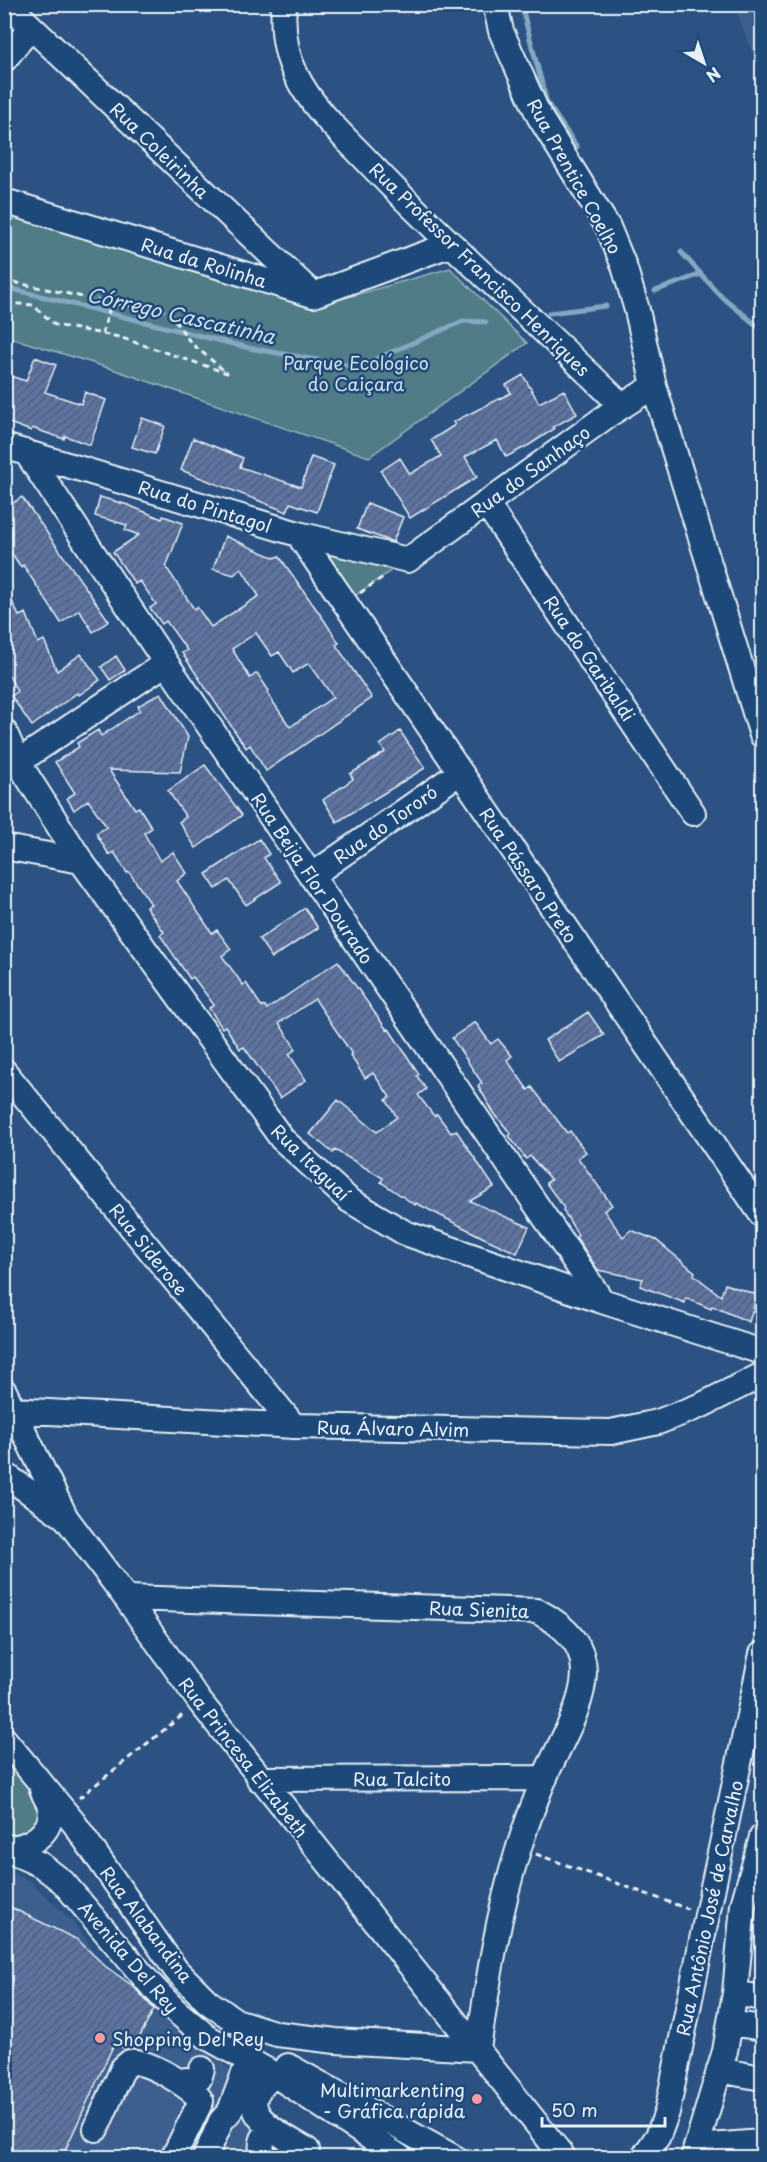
<svg xmlns="http://www.w3.org/2000/svg" width="767" height="2162" font-family="'Playpen Sans',sans-serif">
  <defs>
    <pattern id="building-hatch" width="6" height="6" patternUnits="userSpaceOnUse" patternTransform="scale(1.5)"><rect width="6" height="6" fill="#5d73a2"/><path d="M-1 1l2-2M0 6l6-6M5 7l2-2" fill="none" stroke="#525e76"/></pattern>
  </defs>
  <rect width="100%" height="100%" fill="#2b5282"/>
  <filter id="ink" filterUnits="userSpaceOnUse"><feTurbulence type="fractalNoise" baseFrequency=".0167" numOctaves="2"/><feDisplacementMap in="SourceGraphic" scale="12" xChannelSelector="R" yChannelSelector="G"/><feConvolveMatrix kernelMatrix="1 2 1 2 8 2 1 2 1" color-interpolation-filters="sRGB"/></filter>
  <g filter="url(#ink)">
    <path fill="#3d5f8e" d="M 734,5 L 762,5 L 762,78 Z
      M 4,1870 L 30,1881 L 72,1921 L 105,1966 L 157,2004 L 232,2072 L 262,2118 L 327,2157 L 5,2157 Z"/>
    <path fill="#4f7c86" stroke="#9cb6bf" stroke-width="1.5" d="M 5,213 L 313,307 L 450,268 L 527,343 L 369,457 L 112,369 L 5,336 Z
      M 301,534 L 406,560 L 345,603 Z
      M 4,1754 L 42,1808 C 36,1832 28,1835 5,1835 Z"/>
    <g fill="none" stroke-linecap="round" stroke-linejoin="round">
      <path stroke="#84a8c2" stroke-width="5" d="M 521,4 L 547,103 L 577,147
        M 681,252 L 719,294 L 762,330
        M 4,287 L 249,348 L 357,367 L 463,321 L 486,322
        M 655,291 L 701,274
        M 549,313 L 606,306"/>
    </g>
    <path fill="url(#building-hatch)" stroke="#e8f1f8" stroke-width="1.5" fill-rule="evenodd" d="M 35,357 L 56,365 L 45,392 L 81,404 L 85,392 L 106,400 L 90,445 L 65,436 L 64,439 L 32,428 L 31,431 L 4,421 L 4,374 L 26,381 Z
      M 523,375 L 539,403 L 564,390 L 577,414 L 553,427 L 554,429 L 529,445 L 506,457 L 497,440 L 465,457 L 477,477 L 410,518 L 381,471 L 400,458 L 410,474 L 441,456 L 431,440 L 455,425 L 453,422 L 511,393 L 506,385 Z
      M 142,418 L 165,426 L 155,454 L 132,447 Z
      M 193,438 L 243,458 L 240,467 L 301,487 L 311,457 L 334,465 L 317,512 L 290,503 L 287,512 L 181,470 Z
      M 22,497 L 109,621 L 93,632 L 79,610 L 61,623 L 23,565 L 21,567 L 4,542 L 4,509 Z
      M 100,497 L 128,505 L 162,519 L 163,516 L 183,523 L 166,567 L 194,609 L 197,607 L 211,627 L 259,596 L 241,568 L 234,575 L 213,569 L 225,536 L 275,558 L 279,556 L 324,620 L 339,643 L 336,645 L 372,698 L 266,771 L 250,745 L 246,748 L 182,653 L 187,650 L 166,621 L 162,624 L 150,608 L 156,604 L 140,581 L 135,584 L 113,552 L 139,535 L 125,530 L 127,525 L 95,516 ZM 256,633 L 272,656 L 279,652 L 293,673 L 309,663 L 333,697 L 290,727 L 267,693 L 269,691 L 257,673 L 250,678 L 232,649 Z
      M 367,503 L 403,517 L 393,542 L 357,529 Z
      M 4,584 L 19,616 L 26,613 L 38,643 L 44,640 L 57,671 L 81,654 L 100,680 L 79,695 L 77,693 L 32,726 L 11,696 L 17,692 L 4,665 Z
      M 116,656 L 125,670 L 110,680 L 101,667 Z
      M 161,693 L 188,737 L 180,772 L 109,770 L 135,809 L 139,807 L 152,828 L 144,833 L 160,861 L 173,852 L 187,873 L 177,881 L 212,933 L 217,930 L 231,949 L 222,956 L 243,985 L 246,983 L 262,1007 L 265,1006 L 267,1009 L 338,961 L 387,1030 L 389,1029 L 419,1074 L 417,1076 L 426,1089 L 418,1095 L 434,1116 L 437,1114 L 451,1133 L 456,1130 L 494,1187 L 470,1201 L 529,1227 L 517,1253 L 482,1237 L 416,1203 L 415,1205 L 381,1182 L 383,1178 L 335,1150 L 333,1153 L 310,1134 L 338,1100 L 377,1132 L 397,1117 L 386,1100 L 390,1097 L 373,1073 L 365,1078 L 350,1055 L 352,1054 L 315,999 L 279,1023 L 296,1049 L 289,1054 L 306,1080 L 280,1098 L 244,1047 L 240,1049 L 225,1026 L 222,1028 L 209,1008 L 214,1005 L 193,977 L 190,979 L 160,935 L 164,932 L 146,907 L 151,904 L 129,872 L 127,873 L 114,852 L 109,855 L 96,833 L 107,827 L 88,800 L 74,810 L 67,798 L 75,793 L 55,762 L 79,747 L 77,743 L 98,730 L 101,736 L 140,710 L 138,706 Z
      M 400,731 L 425,768 L 337,822 L 323,800 L 353,779 L 350,774 L 385,752 L 380,745 Z
      M 205,765 L 242,815 L 196,848 L 179,822 L 186,817 L 168,791 Z
      M 259,839 L 269,854 L 264,858 L 281,882 L 246,905 L 229,880 L 216,889 L 206,874 Z
      M 305,908 L 318,928 L 272,958 L 259,939 Z
      M 588,1012 L 604,1035 L 559,1062 L 545,1040 Z
      M 475,1022 L 491,1044 L 498,1039 L 512,1056 L 507,1060 L 528,1090 L 532,1087 L 567,1133 L 570,1131 L 586,1152 L 578,1158 L 612,1205 L 604,1211 L 623,1237 L 631,1230 L 656,1240 L 695,1272 L 694,1275 L 721,1296 L 725,1284 L 757,1295 L 749,1322 L 712,1306 L 711,1309 L 686,1298 L 685,1303 L 640,1286 L 643,1279 L 598,1270 L 576,1237 L 578,1235 L 563,1210 L 564,1208 L 546,1183 L 551,1180 L 530,1156 L 526,1159 L 509,1136 L 511,1134 L 494,1113 L 478,1086 L 482,1083 L 452,1038 Z
      M 4,1904 L 78,1940 L 105,1966 L 133,1986 L 154,2009 L 134,2048 L 126,2049 L 114,2044 L 62,2157 L 4,2157 Z"/>
    <g fill="none" stroke-linecap="round" stroke-linejoin="round">
      <g stroke="#e8f1f8" stroke-width="28">
        <path id="minor" d="M 7,4 L 308,290
          M 284,4 C 282,29 285,53 296,75 C 313,110 346,138 372,166 C 452,250 540,324 622,406
          M 495,4 L 501,31 L 539,116 L 608,227 L 624,266 L 637,310 L 654,386 L 762,735
          M 4,60 L 31,27
          M 4,201 L 313,295 L 449,245
          M 4,446 L 298,534 L 408,560 L 608,415 L 654,386
          M 26,452 L 166,663 L 602,1301
          M 486,503 L 693,813
          M 298,534 L 762,1215
          M 4,731 L 18,762 L 81,861 L 282,1139 L 349,1200 L 405,1233 L 602,1301 L 762,1352
          M 18,762 L 166,663
          M 4,847 L 81,861
          M 311,876 L 459,773
          M 4,1071 L 294,1426
          M 4,1391 L 65,1516
          M 14,1410 L 294,1426 L 611,1432 L 658,1422 L 702,1405 L 762,1375
          M 4,1474 L 66,1518 L 126,1598 L 200,1702 L 564,2158
          M 126,1598 L 537,1611 C 562,1624 584,1642 584,1672 C 584,1704 561,1742 548,1770 C 537,1795 527,1822 519,1847 C 498,1913 488,1981 478,2049
          M 4,1739 L 74,1823 L 176,1970 L 208,2002 L 236,2021 L 277,2034 L 336,2041 L 478,2049
          M 259,1779 L 545,1778
          M 4,1847 C 26,1851 56,1832 50,1806 C 48,1801 44,1795 42,1789
          M 4,1848 L 41,1865 L 63,1882 L 150,1984 L 176,2011 L 207,2037 L 275,2075 L 401,2158
          M 735,1993 L 743,1905 L 762,1837
          M 731,2023 L 762,2028
          M 288,2066 L 455,2158
          M 719,2070 L 762,2078
          M 275,2075 C 225,2109 277,2132 307,2150
          M 180,2082 L 186,2080 L 194,2082 L 199,2079 L 202,2069
          M 96,2129 L 123,2068 L 130,2062 C 145,2059 195,2088 201,2101 L 173,2158
          M 696,2147 L 762,2142
          M 205,2158 L 221,2121 L 230,2111 L 249,2060
          M 263,2158 C 260,2144 261,2138 271,2129
          M 643,2158 L 658,2136 L 667,2112 L 707,1915 L 762,1654
          M 693,2158 L 725,2051 L 735,1993 L 762,1998"/>
      </g>
      <path stroke="#e8f1f8" stroke-width="3" stroke-dasharray="6 4.5" stroke-linecap="butt" d="M 4,280 L 111,303 L 168,311 L 191,343 L 227,373 L 119,337 L 55,325 L 33,305 L 4,303
        M 8,303 L 13,283
        M 102,334 L 111,304
        M 360,593 L 386,575
        M 79,1798 L 184,1714
        M 536,1854 L 688,1909"/>
      <use href="#minor" stroke="#1f4a7a" stroke-width="24"/>
    </g>
  </g>
  <g fill="#ff9aa2" stroke="#1f4a7a" stroke-width="2">
    <circle cx="100" cy="2038" r="6"/>
    <circle cx="477" cy="2099" r="6"/>
  </g>
  <g text-anchor="middle" dominant-baseline="central" stroke-width="5" stroke-linejoin="round" paint-order="stroke">
    <g font-size="18" fill="#e8f1f8" stroke="#1f4a7a">
      <text transform="translate(160 150) rotate(44)">Rua Coleirinha</text>
      <text transform="translate(575 176) rotate(61)">Rua Prentice Coelho</text>
      <text transform="translate(204 262) rotate(17)">Rua da Rolinha</text>
      <text transform="translate(480 269) rotate(44)">Rua Professor Francisco Henriques</text>
      <text transform="translate(530 471) rotate(-36)">Rua do Sanhaço</text>
      <text transform="translate(205 506) rotate(17)">Rua do Pintagol</text>
      <text transform="translate(590 658) rotate(56)">Rua do Garibaldi</text>
      <text transform="translate(385 824) rotate(-35)">Rua do Tororó</text>
      <text transform="translate(529 875) rotate(56)">Rua Pássaro Preto</text>
      <text transform="translate(313 878) rotate(56)">Rua Beija Flor Dourado</text>
      <text transform="translate(311 1162) rotate(44)">Rua Itaguaí</text>
      <text transform="translate(149 1249) rotate(51)">Rua Siderose</text>
      <text transform="translate(393 1428) rotate(1)">Rua Álvaro Alvim</text>
      <text transform="translate(479 1609) rotate(2)">Rua Sienita</text>
      <text transform="translate(244 1757) rotate(52)">Rua Princesa Elizabeth</text>
      <text x="402" y="1778">Rua Talcito</text>
      <text transform="translate(709 1908) rotate(-78)">Rua Antônio José de Carvalho</text>
      <text transform="translate(147 1924) rotate(53)">Rua Alabandina</text>
      <text transform="translate(129 1957) rotate(49)">Avenida Del Rey</text>
    </g>
    <g font-size="18" fill="#d1dfe7" stroke="#1f4a7a">
      <text x="356" y="362">Parque Ecológico<tspan x="356" dy="21">do Caiçara</tspan></text>
    </g>
    <g font-size="18" fill="#e8f1f8" stroke="#1f4a7a" text-anchor="start">
      <text x="112" y="2038">Shopping Del Rey</text>
      <text x="465" y="2089" text-anchor="end">Multimarkenting<tspan x="465" dy="21">- Gráfica rápida</tspan></text>
    </g>
    <g font-size="20" font-style="italic" fill="#cfdfea" stroke="#1f4a7a">
      <text transform="translate(181 315) rotate(13)">Córrego Cascatinha</text>
    </g>
  </g>
  <rect width="767" height="2162" fill="none" stroke="#1f4a7a" stroke-width="24"/>
  <rect x="12" y="12" width="743" height="2138" fill="none" stroke="#e8f1f8" stroke-width="2" filter="url(#ink)"/>
  <g transform="translate(704 63) rotate(141)" stroke="#1f4a7a" stroke-width="4.5" paint-order="stroke">
  <path d="M0-4.5L10 22L0 15L-10 22Z" fill="#e8f1f8"/>
  <text y="-9" font-size="16" font-weight="bold" text-anchor="middle" fill="#e8f1f8">N</text>
  </g>
  <path d="M542 2117v9h123v-9" fill="none" stroke="#e8f1f8" stroke-width="3"/>
  <text x="551" y="2117" font-size="18" fill="#e8f1f8" stroke="#1f4a7a" stroke-width="4.5" paint-order="stroke">50 m</text>
</svg>
